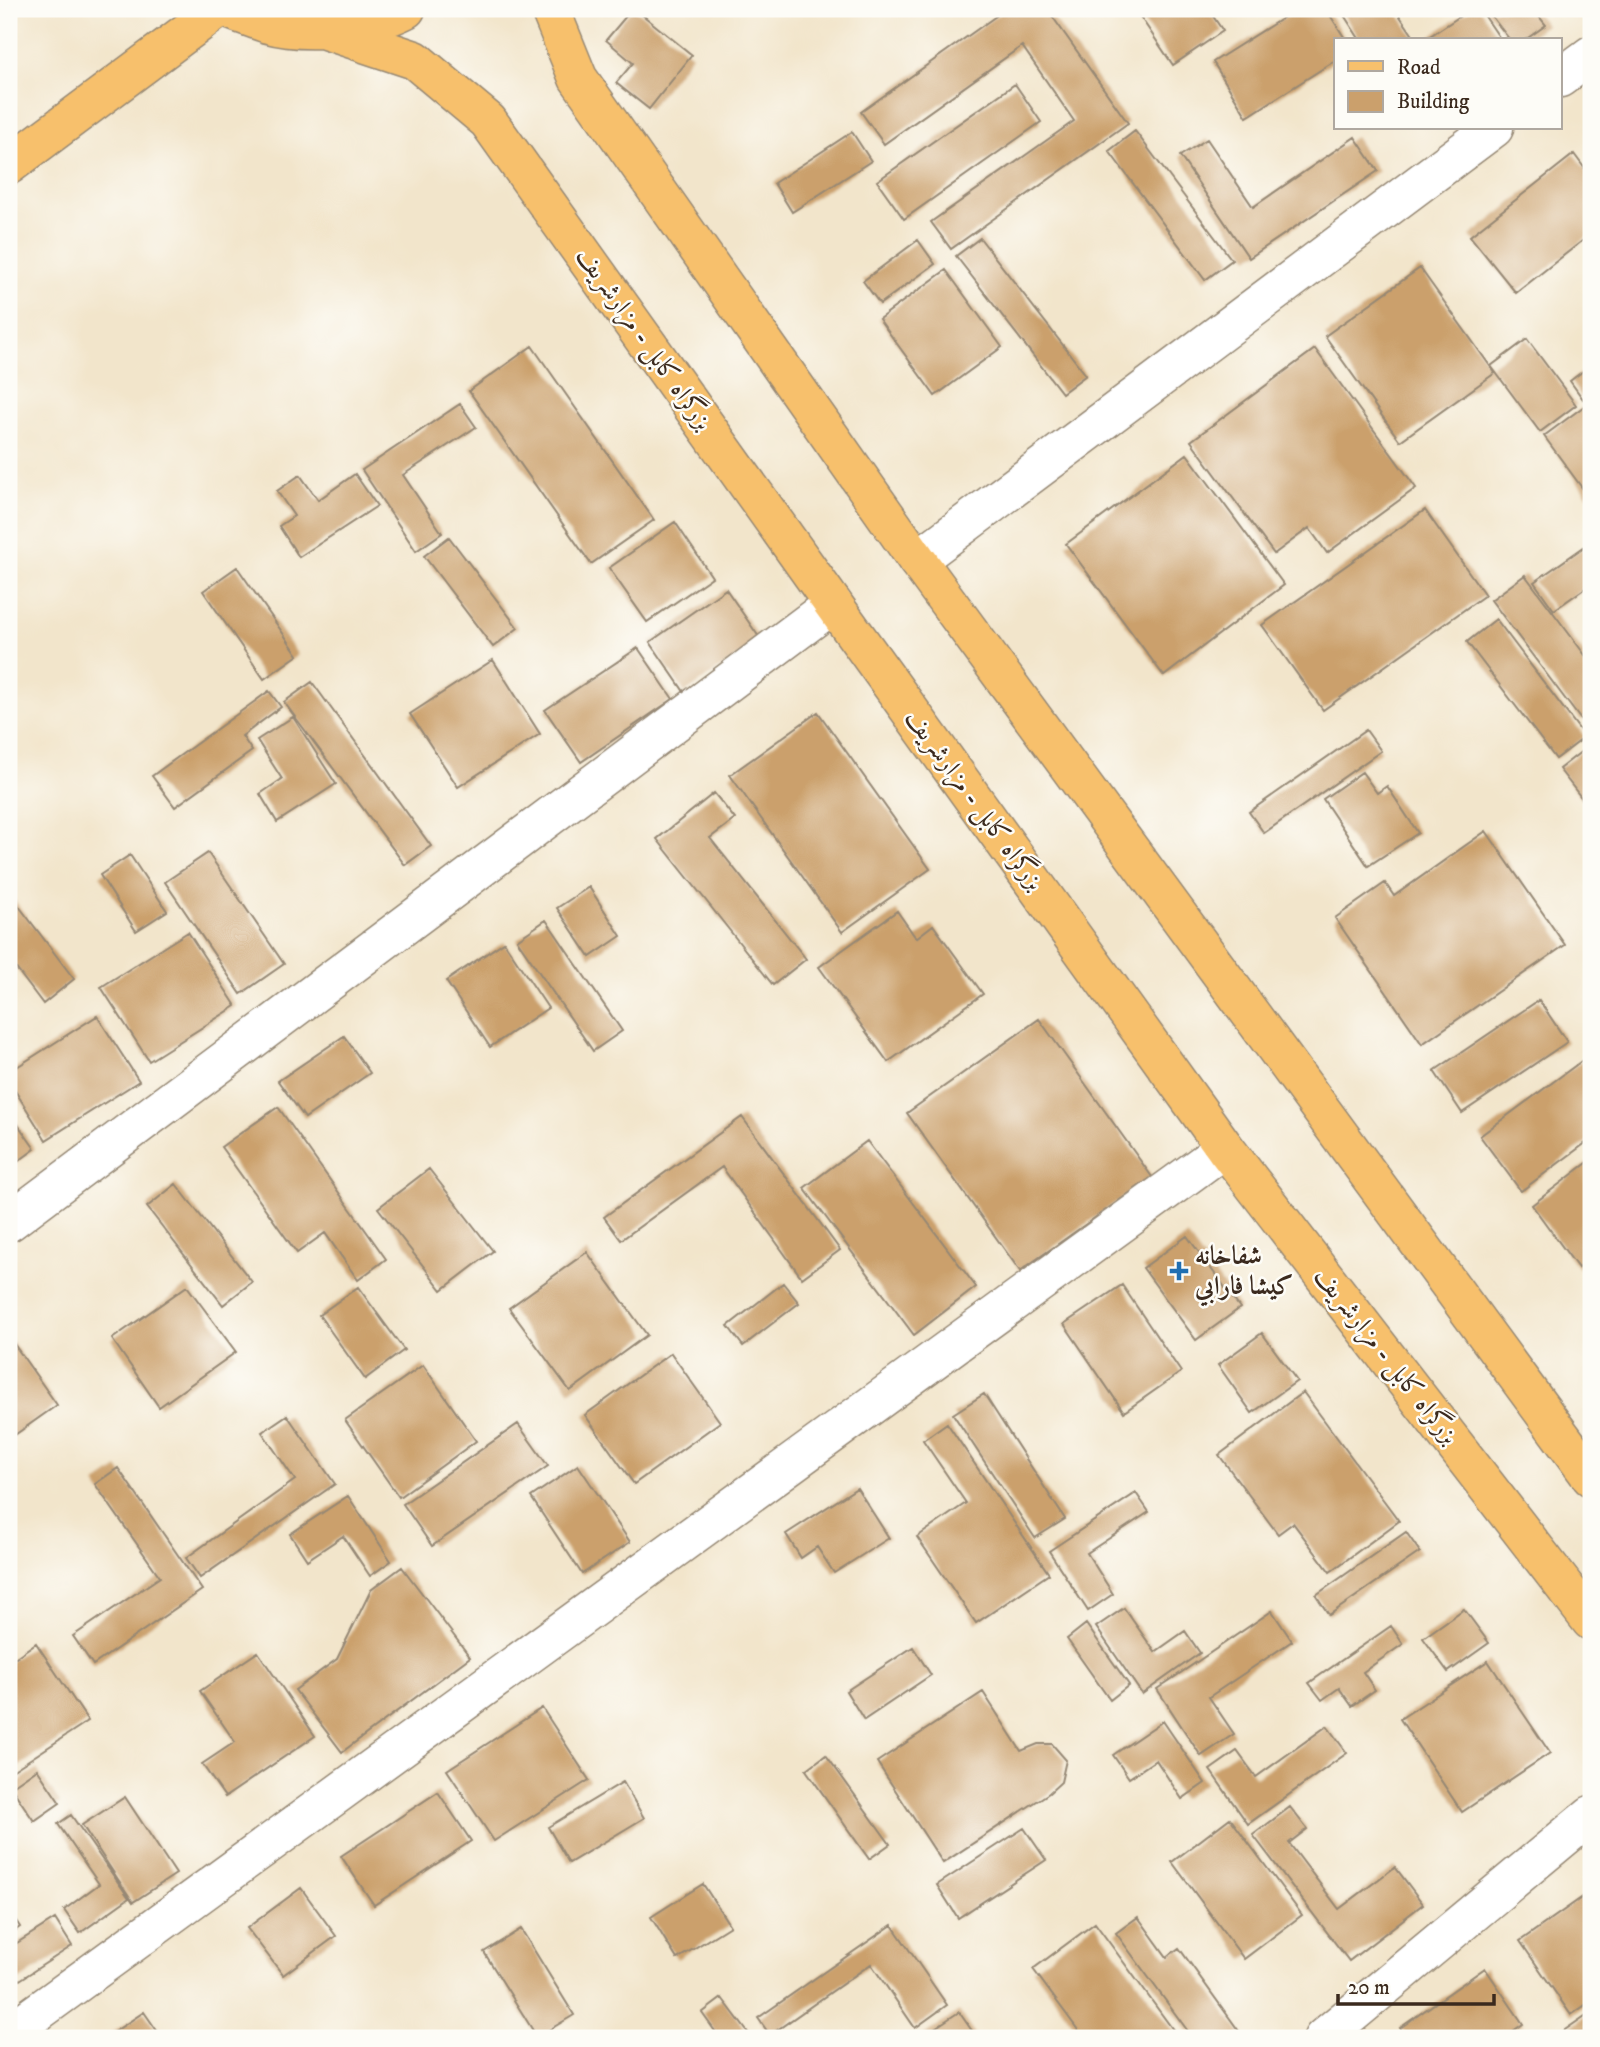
<svg xmlns="http://www.w3.org/2000/svg" width="1600" height="2047" font-family="'IM FELL DW Pica',Amiri,serif">
  <rect width="100%" height="100%" fill="#fdfcf7"/>
  <filter id="ink" filterUnits="userSpaceOnUse"><feTurbulence type="fractalNoise" baseFrequency=".0143" numOctaves="2"/><feDisplacementMap in="SourceGraphic" scale="14" xChannelSelector="R" yChannelSelector="G"/><feConvolveMatrix kernelMatrix="1 2 1 2 8 2 1 2 1" color-interpolation-filters="sRGB"/></filter>
  <filter id="wash" filterUnits="userSpaceOnUse"><feTurbulence type="fractalNoise" baseFrequency=".00686" numOctaves="4" result="noise"/><feDisplacementMap in="SourceGraphic" scale="28" xChannelSelector="R" yChannelSelector="G"/><feGaussianBlur stdDeviation="1.57" result="paint"/><feColorMatrix in="noise" values="0 0 0 0 0 0 0 0 0 0 0 0 0 0 0 0 0 1.4 0 .05"/><feComposite in="paint" operator="in"/></filter>
  <g filter="url(#wash)">
    <rect width="100%" height="100%" fill="#f2e5cb"/>
    <g id="blocks">
      <path fill="#cba06c" d="M 632,9 L 635,9 L 692,55 L 649,109 L 616,83 L 633,63 L 606,40 Z
        M 1006,9 L 1047,9 L 1128,123 L 951,249 L 931,222 L 1074,121 L 1022,46 L 884,144 L 861,112 Z
        M 1135,9 L 1208,9 L 1223,31 L 1173,65 Z
        M 1297,9 L 1326,9 L 1346,40 L 1336,40 L 1336,60 L 1247,117 L 1213,62 Z
        M 1340,9 L 1395,9 L 1416,40 L 1360,40 Z
        M 1471,9 L 1480,9 L 1501,40 L 1424,40 Z
        M 1486,9 L 1533,9 L 1546,25 L 1525,40 L 1510,40 Z
        M 1015,84 L 1041,122 L 904,219 L 877,181 Z
        M 1135,131 L 1232,260 L 1205,280 L 1109,151 Z
        M 852,132 L 871,161 L 792,212 L 774,183 Z
        M 1355,137 L 1378,171 L 1249,258 L 1180,156 L 1207,139 L 1253,207 Z
        M 1574,154 L 1591,177 L 1591,234 L 1516,293 L 1470,236 Z
        M 980,238 L 1086,375 L 1062,393 L 956,256 Z
        M 918,240 L 935,264 L 880,304 L 863,281 Z
        M 1420,268 L 1495,373 L 1400,441 L 1325,336 Z
        M 946,270 L 1002,347 L 935,396 L 879,319 Z
        M 1527,339 L 1576,405 L 1540,432 L 1491,366 Z
        M 532,346 L 654,520 L 591,564 L 469,391 Z
        M 1315,349 L 1416,488 L 1327,553 L 1309,528 L 1274,554 L 1191,441 Z
        M 1591,365 L 1591,393 L 1583,399 L 1570,381 Z
        M 1591,401 L 1591,430 L 1589,432 L 1591,435 L 1591,500 L 1544,436 Z
        M 460,404 L 476,427 L 403,475 L 442,533 L 416,551 L 362,470 Z
        M 1187,454 L 1284,585 L 1164,676 L 1066,544 Z
        M 355,474 L 377,506 L 299,557 L 279,526 L 294,516 L 277,491 L 300,475 L 318,500 Z
        M 1425,510 L 1485,595 L 1323,710 L 1262,625 Z
        M 675,522 L 712,577 L 647,622 L 609,568 Z
        M 449,537 L 518,628 L 493,647 L 424,556 Z
        M 1591,542 L 1591,584 L 1554,610 L 1534,582 Z
        M 237,567 L 298,655 L 264,679 L 203,591 Z
        M 1525,575 L 1591,663 L 1591,713 L 1581,720 L 1491,600 Z
        M 726,589 L 761,640 L 685,693 L 650,642 Z
        M 1496,619 L 1585,737 L 1556,759 L 1467,642 Z
        M 638,648 L 673,699 L 581,762 L 545,710 Z
        M 493,660 L 540,734 L 458,787 L 410,714 Z
        M 312,682 L 431,846 L 405,865 L 284,702 Z
        M 269,691 L 281,707 L 242,736 L 252,751 L 175,807 L 152,776 Z
        M 818,712 L 930,869 L 842,932 L 730,775 Z
        M 293,717 L 336,784 L 277,822 L 260,794 L 282,779 L 257,740 Z
        M 1366,730 L 1381,751 L 1264,833 L 1249,812 Z
        M 1591,744 L 1591,810 L 1559,769 Z
        M 1362,772 L 1377,793 L 1387,786 L 1418,833 L 1368,866 L 1323,799 Z
        M 714,793 L 735,819 L 710,838 L 806,959 L 773,985 L 657,839 Z
        M 1486,831 L 1565,945 L 1422,1044 L 1335,918 L 1385,883 L 1394,896 Z
        M 208,853 L 284,964 L 241,994 L 165,882 Z
        M 130,855 L 167,911 L 136,931 L 100,875 Z
        M 589,887 L 621,936 L 590,957 L 557,908 Z
        M 9,893 L 74,979 L 43,1004 L 9,959 Z
        M 897,911 L 916,938 L 933,925 L 983,994 L 888,1062 L 819,967 Z
        M 546,920 L 622,1031 L 593,1051 L 517,940 Z
        M 188,932 L 236,1006 L 149,1061 L 101,987 Z
        M 504,942 L 548,1008 L 490,1047 L 446,981 Z
        M 1539,1000 L 1567,1042 L 1462,1113 L 1434,1071 Z
        M 97,1016 L 139,1081 L 46,1140 L 9,1081 L 9,1072 Z
        M 1039,1019 L 1152,1177 L 1020,1271 L 907,1113 Z
        M 344,1036 L 370,1073 L 305,1118 L 278,1081 Z
        M 1591,1054 L 1591,1139 L 1521,1191 L 1480,1136 Z
        M 278,1107 L 386,1259 L 358,1280 L 325,1233 L 297,1253 L 221,1147 Z
        M 9,1112 L 35,1149 L 9,1168 Z
        M 742,1117 L 840,1250 L 802,1278 L 722,1167 L 621,1240 L 604,1217 Z
        M 867,1141 L 976,1287 L 914,1335 L 804,1188 Z
        M 1591,1160 L 1591,1259 L 1578,1268 L 1532,1205 Z
        M 429,1169 L 493,1251 L 442,1290 L 378,1208 Z
        M 176,1184 L 252,1282 L 223,1305 L 147,1207 Z
        M 1187,1236 L 1240,1308 L 1196,1340 L 1143,1268 Z
        M 587,1252 L 647,1335 L 570,1391 L 509,1308 Z
        M 783,1283 L 799,1303 L 743,1346 L 728,1326 Z
        M 1122,1285 L 1181,1372 L 1124,1412 L 1064,1324 Z
        M 187,1286 L 236,1352 L 159,1407 L 112,1339 Z
        M 358,1287 L 404,1350 L 365,1379 L 319,1315 Z
        M 1262,1333 L 1297,1381 L 1252,1413 L 1218,1365 Z
        M 9,1337 L 57,1405 L 9,1439 Z
        M 671,1353 L 720,1422 L 634,1484 L 585,1415 Z
        M 423,1365 L 476,1441 L 399,1497 L 345,1420 Z
        M 1303,1392 L 1399,1521 L 1330,1572 L 1293,1523 L 1278,1534 L 1219,1455 Z
        M 984,1394 L 1065,1519 L 1035,1538 L 953,1414 Z
        M 287,1415 L 335,1484 L 200,1578 L 186,1558 L 295,1480 L 262,1432 Z
        M 947,1423 L 1049,1574 L 976,1623 L 917,1537 L 966,1503 L 923,1440 Z
        M 518,1424 L 548,1466 L 432,1546 L 403,1504 Z
        M 578,1465 L 630,1542 L 582,1574 L 531,1497 Z
        M 118,1468 L 202,1590 L 93,1665 L 73,1636 L 160,1577 L 95,1484 Z
        M 857,1488 L 889,1538 L 834,1573 L 817,1547 L 801,1558 L 786,1534 Z
        M 1136,1493 L 1149,1512 L 1087,1553 L 1113,1594 L 1088,1611 L 1049,1551 Z
        M 348,1496 L 391,1561 L 370,1576 L 343,1536 L 307,1560 L 290,1534 Z
        M 1406,1532 L 1420,1552 L 1329,1615 L 1316,1595 Z
        M 402,1567 L 470,1657 L 342,1752 L 295,1690 L 337,1659 L 371,1590 Z
        M 1124,1608 L 1155,1652 L 1185,1631 L 1200,1653 L 1142,1694 L 1096,1627 Z
        M 1464,1609 L 1489,1643 L 1448,1672 L 1423,1638 Z
        M 1272,1611 L 1292,1641 L 1209,1697 L 1234,1734 L 1201,1756 L 1157,1689 Z
        M 1086,1624 L 1129,1685 L 1110,1700 L 1067,1639 Z
        M 1391,1626 L 1403,1644 L 1363,1672 L 1375,1690 L 1352,1706 L 1339,1688 L 1322,1700 L 1309,1683 Z
        M 36,1643 L 88,1721 L 9,1773 L 9,1662 Z
        M 913,1647 L 931,1675 L 864,1720 L 846,1691 Z
        M 258,1652 L 315,1736 L 225,1797 L 202,1764 L 235,1742 L 200,1691 Z
        M 1488,1661 L 1550,1753 L 1462,1812 L 1400,1719 Z
        M 983,1692 L 1021,1751 L 1038,1744 L 1052,1744 L 1066,1760 L 1061,1782 L 1049,1793 L 943,1863 L 877,1762 Z
        M 542,1708 L 589,1780 L 494,1841 L 447,1770 Z
        M 1163,1721 L 1205,1783 L 1182,1799 L 1156,1760 L 1129,1778 L 1113,1755 Z
        M 1327,1726 L 1347,1753 L 1248,1824 L 1210,1770 L 1237,1751 L 1256,1777 Z
        M 826,1755 L 890,1844 L 869,1859 L 806,1770 Z
        M 37,1769 L 60,1803 L 34,1821 L 11,1787 Z
        M 623,1782 L 644,1818 L 569,1863 L 548,1827 Z
        M 438,1792 L 471,1841 L 374,1905 L 341,1856 Z
        M 125,1797 L 176,1874 L 133,1902 L 82,1825 Z
        M 1290,1807 L 1307,1829 L 1289,1843 L 1339,1909 L 1395,1867 L 1423,1904 L 1349,1961 L 1253,1835 Z
        M 71,1815 L 129,1898 L 80,1933 L 64,1910 L 99,1884 L 58,1824 Z
        M 1230,1818 L 1302,1915 L 1244,1959 L 1172,1862 Z
        M 1024,1828 L 1046,1860 L 958,1918 L 937,1885 Z
        M 703,1884 L 730,1926 L 677,1959 L 651,1917 Z
        M 301,1888 L 336,1936 L 283,1975 L 247,1928 Z
        M 1587,1894 L 1591,1901 L 1591,2001 L 1571,2015 L 1520,1941 Z
        M 9,1910 L 20,1927 L 9,1935 Z
        M 1138,1917 L 1167,1957 L 1179,1948 L 1241,2034 L 1235,2038 L 1193,2038 L 1116,1933 Z
        M 55,1919 L 72,1946 L 9,1987 L 9,1948 Z
        M 1095,1923 L 1179,2038 L 1084,2038 L 1033,1969 Z
        M 892,1925 L 947,2005 L 915,2028 L 871,1964 L 770,2035 L 758,2018 Z
        M 521,1929 L 574,2015 L 537,2037 L 484,1952 Z
        M 1485,1968 L 1523,2024 L 1503,2038 L 1408,2038 L 1400,2028 Z
        M 722,1998 L 752,2038 L 720,2038 L 702,2013 Z
        M 144,2012 L 162,2038 L 105,2038 Z
        M 959,2012 L 977,2038 L 926,2038 L 924,2035 Z
        M 1591,2012 L 1591,2038 L 1561,2038 L 1559,2034 Z"/>
    </g>
  </g>
  <g filter="url(#ink)">
    <use href="#blocks" fill-opacity="0" stroke="#968874" stroke-width="2"/>
    <g fill="none" stroke-linecap="round" stroke-linejoin="round">
      <g stroke="#968874" stroke-width="41">
        <path id="street" d="M 1560,78 L 1591,55
          M 917,560 L 1494,128
          M 9,1222 L 833,604
          M 9,2033 L 1225,1148
          M 1323,2038 L 1591,1815"/>
      </g>
      <g stroke="#968874" stroke-width="41">
        <path id="primary" d="M 9,165 L 218,9"/>
      </g>
      <g stroke="#968874" stroke-width="41">
        <path id="highway" d="M 227,9 C 240,14 254,19 268,24 C 308,35 369,28 406,9
          M 550,9 L 578,78 L 917,560 L 1591,1477
          M 322,29 L 415,60 L 488,121 L 833,604 L 1225,1148 L 1591,1621"/>
      </g>
      <use href="#street" stroke="#fff" stroke-width="38"/>
      <use href="#primary" stroke="#f7c06c" stroke-width="38"/>
      <use href="#highway" stroke="#f7c06c" stroke-width="38"/>
    </g>
  </g>
  <path fill="#1f6fb2" stroke="#fdfcf7" stroke-width="2.5" d="M1175.5 1260.5h7v7h7v7h-7v7h-7v-7h-7v-7h7z"/>
  <g text-anchor="middle" dominant-baseline="central" stroke-width="5" stroke-linejoin="round" paint-order="stroke">
    <g font-size="26" fill="#3b2a1e" stroke="#fdfcf7">
      <text transform="translate(644 339) rotate(55)">بزرگراه کابل - مزارشریف</text>
      <text transform="translate(974 800) rotate(54)">بزرگراه کابل - مزارشریف</text>
      <text transform="translate(1386 1356) rotate(52)">بزرگراه کابل - مزارشریف</text>
    </g>
    <g font-size="26" font-weight="bold" fill="#3b2a1e" stroke="#fdfcf7" text-anchor="start">
      <text x="1195" y="1256">شفاخانه<tspan x="1195" dy="30">كيشا فارابي</tspan></text>
    </g>
  </g>
  <rect width="1600" height="2047" fill="none" stroke="#fdfcf7" stroke-width="35"/>
  <rect x="1334" y="38" width="228" height="91" fill="#fdfcf7" stroke="#afa8a0" stroke-width="2"/>
  <rect x="1348" y="61" width="35" height="10" fill="#f7c06c" stroke="#afa8a0" stroke-width="2"/>
  <text x="1397" y="74" font-size="21" fill="#3b2a1e">Road</text>
  <rect x="1348" y="91" width="35" height="21" fill="#cba06c" stroke="#afa8a0" stroke-width="2"/>
  <text x="1397" y="108" font-size="21" fill="#3b2a1e">Building</text>
  <path d="M1338 1994v10h156v-10" fill="none" stroke="#3b2a1e" stroke-width="3.5"/>
  <text x="1348" y="1994" font-size="21" fill="#3b2a1e" stroke="#fdfcf7" stroke-width="5" paint-order="stroke">20 m</text>
</svg>
